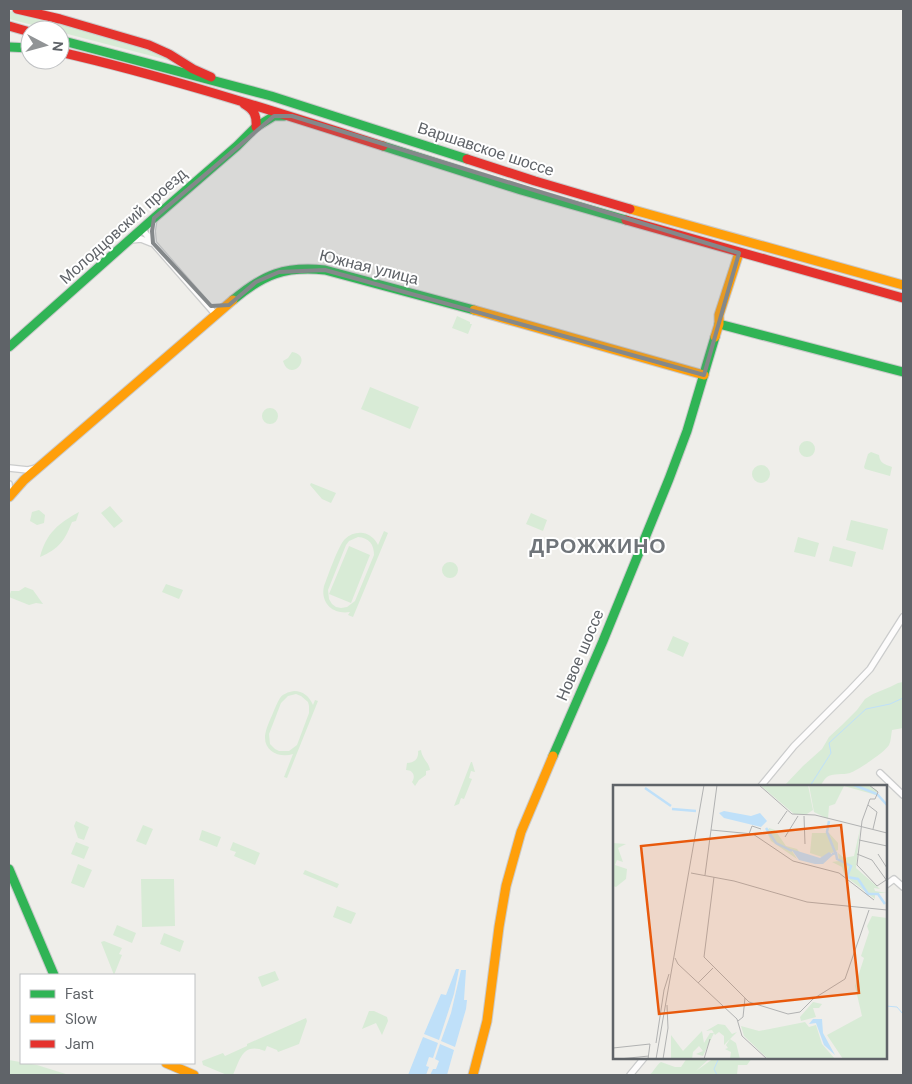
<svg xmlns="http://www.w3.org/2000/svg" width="912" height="1084" font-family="'DM Sans',sans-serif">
  <rect width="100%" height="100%" fill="#efeeea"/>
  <path fill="#d8ebd6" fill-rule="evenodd" d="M 9,11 L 20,13 L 74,27 L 120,40 L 162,54 L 175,62 L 60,32 L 60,30 L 52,30 L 9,19 Z
    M 457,316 L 470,322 L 470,324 L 472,324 L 468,334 L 452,328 Z
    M 292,352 C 315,356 290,384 283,361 L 288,358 Z
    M 370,387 L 419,407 L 410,429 L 361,409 Z
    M262 416a8 8 0 1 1 16 0a8 8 0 1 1-16 0Z
    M799 449a8 8 0 1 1 16 0a8 8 0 1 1-16 0Z
    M 871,452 L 879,455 C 880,464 885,464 892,467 L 890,476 L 865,469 L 864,467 L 868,454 Z
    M752 474a9 9 0 1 1 18 0a9 9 0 1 1-18 0Z
    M 311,483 L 336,493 L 331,503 L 322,499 L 310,485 Z
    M 110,506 L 123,521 L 114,528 L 101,513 Z
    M 39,510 L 45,515 L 44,523 L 37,525 L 30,521 L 32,512 Z
    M 79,512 L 76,521 L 72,522 C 65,540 59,549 40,557 C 46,533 59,523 79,512 Z
    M 531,513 L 547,520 L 543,531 L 526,524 Z
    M 851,520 L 888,529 L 883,550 L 846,540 Z
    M 384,531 L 388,533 L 353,617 L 348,615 L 350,612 C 333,615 320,603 324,586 C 328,576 338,546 345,539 C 350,534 357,532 363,533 C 370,534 375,539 378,545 ZM 358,537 C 369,538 374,544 374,555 L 355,601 L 347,607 L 341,608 L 336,607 L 332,604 L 329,599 L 328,590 L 346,545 L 349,541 Z
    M 798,537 L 819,543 L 815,557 L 794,552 Z
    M 349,546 L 370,555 L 351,603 L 329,594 Z
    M 833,546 L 856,552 L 852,567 L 829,561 Z
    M442 570a8 8 0 1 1 16 0a8 8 0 1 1-16 0Z
    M 166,584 L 183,590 L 179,599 L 162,592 Z
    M 25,587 L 33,590 L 43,604 L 36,603 L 29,605 L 9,597 L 11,591 L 19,591 Z
    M 673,636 L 689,643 L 683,657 L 667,650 Z
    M 903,682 L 903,728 L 892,730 C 891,735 891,741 889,745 C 885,752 858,770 850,773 C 844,775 832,773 827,777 C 824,779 822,784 820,786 L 784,786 L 803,766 L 822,749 L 829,737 L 842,725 L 857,710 L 865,699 L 873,694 L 890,687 L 898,683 Z
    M 294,691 C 303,691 309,696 313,705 L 315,700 L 318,701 L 287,778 L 284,777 L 293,754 C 280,758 264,752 265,736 C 266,728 270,720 273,713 C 275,708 277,703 280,698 C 283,694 288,692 294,691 ZM 296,694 L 301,696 L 308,702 L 309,706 L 309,713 L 297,745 L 289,751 L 279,751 L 275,749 L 270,744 L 269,734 L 281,703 L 288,696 Z
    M 421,750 C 422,759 429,762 430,770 L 426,771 L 426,775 L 419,780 L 415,786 L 412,782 C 416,776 413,770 406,770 L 407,763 C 415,763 419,758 418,751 Z
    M 471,762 L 472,762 L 475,772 L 471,771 L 469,778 L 472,779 L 464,799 L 461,798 L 459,804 L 454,806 Z
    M 76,821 L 89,827 L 84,840 L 78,838 L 74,826 Z
    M 143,825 L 153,829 L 146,845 L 136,841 Z
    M 202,830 L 221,837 L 217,847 L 199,840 Z
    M 76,842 L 89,847 L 84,859 L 71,854 Z
    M 233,842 L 260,853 L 255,865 L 234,856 L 236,852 L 230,850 Z
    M 78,864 L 92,870 L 84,888 L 71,883 Z
    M 305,870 L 339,884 L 337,888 L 303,874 Z
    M 141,879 L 174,879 L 175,926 L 142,927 Z
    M 337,906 L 356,913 L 351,924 L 333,917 Z
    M 117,925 L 136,933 L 132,943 L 113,935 Z
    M 164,933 L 184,941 L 180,952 L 160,944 Z
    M 104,941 L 122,948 L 119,954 L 122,955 L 114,975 L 101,942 Z
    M 275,971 L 279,980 L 262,987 L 258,977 Z
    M 369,1011 L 374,1011 L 387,1017 L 388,1021 L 382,1035 L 376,1023 L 362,1029 Z
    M 306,1018 L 307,1021 L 299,1044 L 278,1052 L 277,1050 L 267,1046 L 265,1051 C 243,1042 240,1059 233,1075 L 227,1075 L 203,1065 L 202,1061 L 223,1053 L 225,1056 L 247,1046 L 247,1044 Z
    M 687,1058 L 710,1058 L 696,1071 L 714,1058 L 752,1058 L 747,1065 L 738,1065 L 737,1075 L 649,1075 C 654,1072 656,1065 661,1062 L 675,1067 L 681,1067 Z
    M 9,1060 L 37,1065 L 69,1075 L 9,1075 Z"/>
  <path fill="#bfe0f9" d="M 456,969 L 459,969 L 454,994 L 439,1040 L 424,1034 L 441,994 L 446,995 Z
    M 461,970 L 466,970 L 464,1000 L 467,1000 L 466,1009 L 455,1047 L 441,1041 L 451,1013 Z
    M 423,1037 L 438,1043 L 433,1058 L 429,1057 L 426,1066 L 429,1067 L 426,1075 L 408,1075 Z
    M 440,1044 L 454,1050 L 447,1075 L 430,1075 L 433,1069 L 436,1069 L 439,1061 L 435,1059 Z"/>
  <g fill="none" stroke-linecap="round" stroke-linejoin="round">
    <path stroke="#bfe0f9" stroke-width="1" d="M 810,786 L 831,753 L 829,743 L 866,709 L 890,704 L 903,698
      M 886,1006 L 897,1007 L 903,1014
      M 717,1075 L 714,1069 L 719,1058"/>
    <g stroke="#cbcccc" stroke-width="8">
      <path id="street" d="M 142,229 L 153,243 L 216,315
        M 131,240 L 141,239 L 151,243
        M 153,241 L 152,231 L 154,218
        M 9,468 L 28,470 L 36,468
        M 9,484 L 9,490
        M 880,773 L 903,795
        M 761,786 L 794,746 L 850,690 L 870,669 L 903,617
        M 886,885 L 894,879 L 903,887
        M 630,1075 L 644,1058"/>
    </g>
    <g stroke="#cacacb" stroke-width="11">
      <path id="fast" d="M 60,40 L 271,96 L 467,159
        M 9,47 L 30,48
        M 383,146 L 521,190 L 626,220
        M 233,300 C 264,274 285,266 325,270 L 474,310
        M 719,324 L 903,372
        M 9,347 L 154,218 L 237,146 L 256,127 L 274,116 L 284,116
        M 553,756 L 603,641 L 669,479 L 687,431 L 715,337
        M 9,869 L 54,975"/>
    </g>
    <g stroke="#cacacb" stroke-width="11">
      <path id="slow" d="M 630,209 L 903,285
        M 474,310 L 704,375
        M 715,337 L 719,324 L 719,315 L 739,253
        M 9,497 L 24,480 L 233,300
        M 166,1063 L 194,1075
        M 473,1075 L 487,1021 L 499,927 L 506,886 L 521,832 L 553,756"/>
    </g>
    <g stroke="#cacacb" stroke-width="11">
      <path id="jam" d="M 17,9 L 60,19 L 149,45 L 169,54 L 193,69 L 211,77
        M 9,26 L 30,32
        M 60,52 C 169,77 276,112 383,146
        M 244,104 C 254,110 257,115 256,127
        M 467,159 L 535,181 L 630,209
        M 626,220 L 903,298"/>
    </g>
    <use href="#street" stroke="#fdfcfc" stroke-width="5.5"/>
    <use href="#fast" stroke="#30b455" stroke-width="9"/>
    <use href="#slow" stroke="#ff9f0a" stroke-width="9"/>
    <use href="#jam" stroke="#e5322d" stroke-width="9"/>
  </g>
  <path fill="#84888a" fill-opacity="0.2" stroke="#84888a" stroke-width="4" stroke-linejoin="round" d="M 274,116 L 292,116 L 739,253 L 704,375 L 325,270 L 279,272 L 256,282 L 229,305 L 211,306 L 153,243 L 152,231 L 154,218 Z"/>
  <g text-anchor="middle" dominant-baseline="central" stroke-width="4" stroke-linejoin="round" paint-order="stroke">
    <g font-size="16" fill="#5f6368" stroke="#fff">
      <text transform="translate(486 149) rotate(18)">Варшавское шоссе</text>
      <text transform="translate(123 226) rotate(-42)">Молодцовский проезд</text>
      <text transform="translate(369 267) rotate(14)">Южная улица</text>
      <text transform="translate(580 655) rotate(-67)">Новое шоссе</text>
    </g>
    <g font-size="21" font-weight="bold" letter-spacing="1" fill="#70757a" stroke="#fff">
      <text x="598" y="546">ДРОЖЖИНО</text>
    </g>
  </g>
  <g transform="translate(613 785)">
    <rect width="274" height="274" fill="#efeeea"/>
    <path d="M 147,0 L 195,0 L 200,25 L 194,29 L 181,29 ZM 196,0 L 255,0 L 264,5 L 263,10 L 231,1 L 222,19 L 216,21 L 215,34 L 201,27 ZM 156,43 L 162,45 L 173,61 L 184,64 L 188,69 L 179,66 L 184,74 L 158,56 L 154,47 ZM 247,44 L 243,83 L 267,104 L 261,103 L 262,106 L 274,108 L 262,108 L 262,114 L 232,91 L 229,82 L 219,77 L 226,76 L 225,68 L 231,73 L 241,71 ZM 199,48 L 216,48 L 225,58 L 225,65 L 209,72 L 197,68 ZM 0,58 L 13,59 L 5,63 L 10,77 L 4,75 L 2,80 L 14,84 L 13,94 L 3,102 L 0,101 ZM 259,131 L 274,133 L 274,274 L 230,274 L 214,250 L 249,231 L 242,201 L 251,173 L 248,171 L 256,147 L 254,141 ZM 200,217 L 209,219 L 206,223 L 200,223 L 203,232 L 188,236 L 187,232 ZM 192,237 L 196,242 L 203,240 L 209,259 L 222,274 L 155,274 L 131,251 L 128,241 L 146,246 ZM 105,239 L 112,240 L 119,249 L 124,247 L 111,260 L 111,251 L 106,247 L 102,250 L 99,245 L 93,246 ZM 89,246 L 91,258 L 97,248 L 101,248 L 90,271 L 83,269 L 90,266 L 86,261 L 80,267 L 79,274 L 58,274 L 58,250 L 70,266 ZM 117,254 L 123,258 L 127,274 L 117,274 L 118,267 L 112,264 L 115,263 L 113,260 Z" fill="#d8ebd6"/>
    <path d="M 111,26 L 138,31 L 147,28 L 154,36 L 148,42 L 111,33 L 106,28 ZM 178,64 L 207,73 L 216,67 L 220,70 L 210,79 L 202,79 L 186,75 ZM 200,234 L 209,234 L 210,248 L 222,270 L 211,260 L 203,238 L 196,239 Z" fill="#bfe0f9"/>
    <path fill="none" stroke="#bfe0f9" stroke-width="2.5" d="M 241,0 L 264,9 L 274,20M 32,3 L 58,21M 59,24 L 83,26M 216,36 L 214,47 L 222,67M 153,43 L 163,58 L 179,66M 219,69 L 223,68 L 224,74 L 238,81 L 234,92 L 245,94 L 255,109 L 265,109 L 272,119"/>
    <path fill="none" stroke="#b1b2b2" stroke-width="1" d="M 146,0 L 179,29 L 202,30 L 274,48M 256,0 L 265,7 L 262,14 L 257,14 L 249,36 L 244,80 L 264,101 L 273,95M 255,20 L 264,27 L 260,44M 191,31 L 192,59M 165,39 L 174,26M 98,45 L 140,49 L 180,76 L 226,88 L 261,115M 136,49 L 139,41 L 148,44M 172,52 L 185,31M 246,55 L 274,61M 244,69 L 259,75 L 274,96M 265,69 L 274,83M 78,88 L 121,96 L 194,117 L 274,125M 92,90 L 104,0M 101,92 L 91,172 L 136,217 L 175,229 L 187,227 L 200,214 L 232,194 L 256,125M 62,173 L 65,179 L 124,234 L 129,251 L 154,274M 85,198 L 100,183M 125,236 L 130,232 L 132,213M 43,258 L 51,205 L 56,189M 0,263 L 37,259 L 35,274M 6,274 L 36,271M 43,274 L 91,0M 50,274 L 55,243 L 54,220M 91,274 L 97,254"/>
    <path fill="#e8590c" fill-opacity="0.15" stroke="#e8590c" stroke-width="2.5" d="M 228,40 L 246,208 L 46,229 L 28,61 Z"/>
    <rect width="274" height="274" fill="none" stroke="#5f6368" stroke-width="2.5"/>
  </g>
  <rect width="912" height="1084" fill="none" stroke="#5f6368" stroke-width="20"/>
  <rect x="20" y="974" width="175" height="90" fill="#ffffff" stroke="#bfc1c3"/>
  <rect x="30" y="990" width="25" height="8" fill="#30b455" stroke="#bfc1c3"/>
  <text x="65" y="999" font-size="15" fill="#5f6368">Fast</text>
  <rect x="30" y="1015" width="25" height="8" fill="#ff9f0a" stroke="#bfc1c3"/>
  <text x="65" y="1024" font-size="15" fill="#5f6368">Slow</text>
  <rect x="30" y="1040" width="25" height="8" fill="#e5322d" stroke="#bfc1c3"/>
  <text x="65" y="1049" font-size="15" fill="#5f6368">Jam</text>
  <g transform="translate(45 45) rotate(96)"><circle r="24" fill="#ffffff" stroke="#bfc1c3"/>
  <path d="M0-4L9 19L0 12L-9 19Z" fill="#919496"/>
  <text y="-8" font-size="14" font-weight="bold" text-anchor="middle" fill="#5f6368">N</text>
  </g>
</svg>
